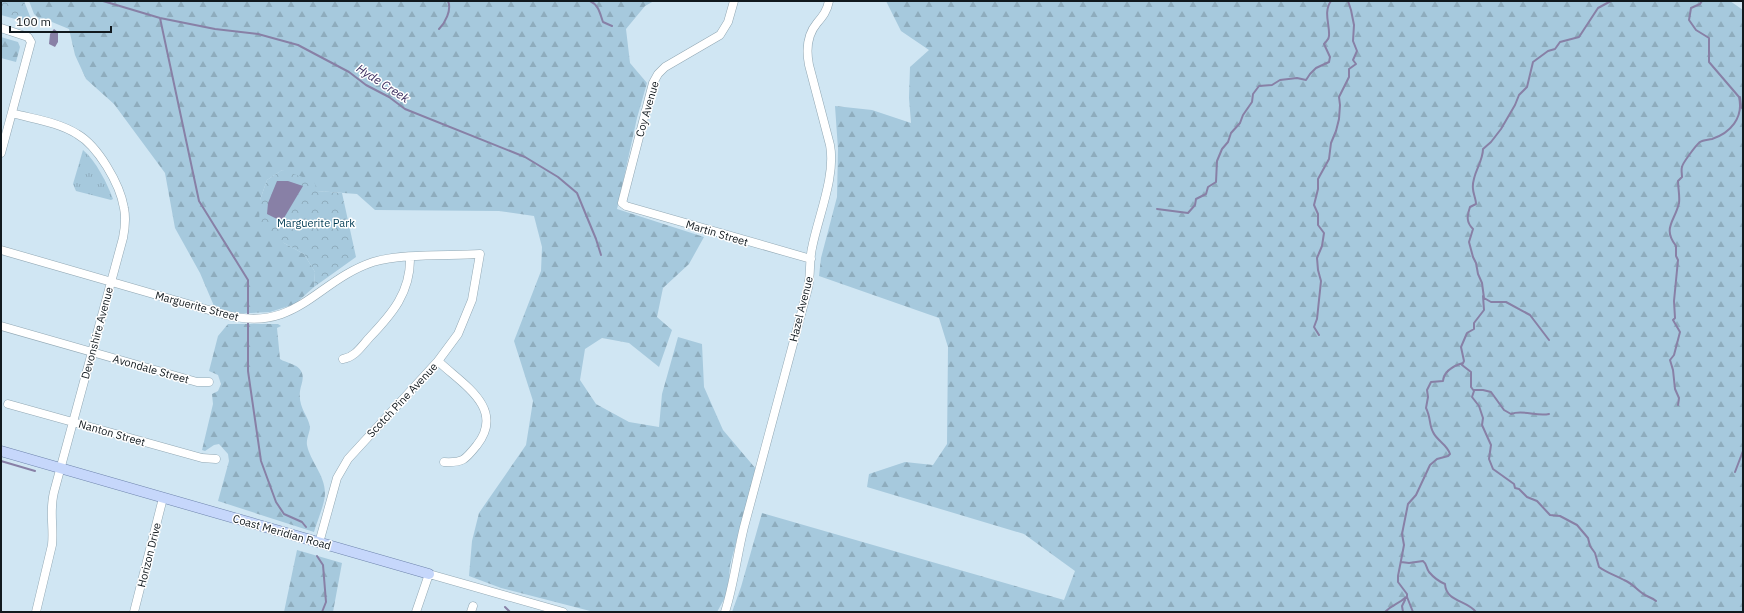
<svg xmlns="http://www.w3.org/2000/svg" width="1744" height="613" font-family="'IBM Plex Sans',sans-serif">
  <defs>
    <pattern id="grass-tufts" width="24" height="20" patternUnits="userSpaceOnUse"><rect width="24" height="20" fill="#a6c9dd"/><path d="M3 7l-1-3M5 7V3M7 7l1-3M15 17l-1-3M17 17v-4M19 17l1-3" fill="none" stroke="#8eacbd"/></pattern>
    <pattern id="forest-firs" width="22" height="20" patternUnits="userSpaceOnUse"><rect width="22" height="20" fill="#a6c9dd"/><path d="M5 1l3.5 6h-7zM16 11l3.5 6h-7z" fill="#8eacbd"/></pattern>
    <pattern id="park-crowns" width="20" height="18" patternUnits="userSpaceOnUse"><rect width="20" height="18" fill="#a6c9dd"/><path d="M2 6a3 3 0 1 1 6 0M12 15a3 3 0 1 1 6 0" fill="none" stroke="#8eacbd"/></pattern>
  </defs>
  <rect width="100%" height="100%" fill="#d0e6f3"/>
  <path fill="url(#grass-tufts)" d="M 83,150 C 96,161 107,183 113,199 L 111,200 L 76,191 L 73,184 Z"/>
  <path fill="url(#forest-firs)" d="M 29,1 L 654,1 L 645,6 L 626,29 L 630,63 L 647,83 L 637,118 L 617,209 L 704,237 L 689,264 L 663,288 L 657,317 L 672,330 L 659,367 L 629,343 L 602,338 L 585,349 L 580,380 L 596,404 L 629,422 L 659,427 L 662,394 L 678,337 L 702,344 L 704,387 L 723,430 L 756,469 L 730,565 L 728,592 L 717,612 L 594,612 L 501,588 L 469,576 L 472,541 L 479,513 L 526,445 L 533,401 L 514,341 L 541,271 L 542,247 L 534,216 L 499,211 L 375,210 L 357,194 L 317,191 L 282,170 L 267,180 L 260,200 L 284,243 L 304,254 L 315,272 L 314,287 L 295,304 L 270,312 L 230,314 L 214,306 L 200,273 L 175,228 L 165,173 L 114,104 L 86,79 L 75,55 L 69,29 L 52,22 L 47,25 L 34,14 Z
    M 886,1 L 1730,1 L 1743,10 L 1743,612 L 732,612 L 741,587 L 762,513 L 1064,600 L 1075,571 L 1024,534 L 867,487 L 869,474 L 905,462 L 933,465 L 947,444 L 948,347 L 939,318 L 819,276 L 821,258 L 837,197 L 838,149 L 835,106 L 872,110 L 911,123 L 909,98 L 910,67 L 929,50 L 901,31 Z
    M 1,37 L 18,42 L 20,47 L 16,62 L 1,58 Z
    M 228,324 L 278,324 L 281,326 L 277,328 L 280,359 C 286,363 298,364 301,371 C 305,378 301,384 300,391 C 298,408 308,415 310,427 C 310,432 306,439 307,445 C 310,461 325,475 325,493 C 325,504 317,521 314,532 L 218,501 L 229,461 L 228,454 L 219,444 L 214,445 L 205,451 L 202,450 L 213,404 L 212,394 L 218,391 L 221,384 L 218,375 L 209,371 L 218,336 Z
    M 297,550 L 342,563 L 333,612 L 284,612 Z"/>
  <path fill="url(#park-crowns)" d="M 1,1 L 24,1 L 33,24 L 1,15 Z
    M 282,170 L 314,181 L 317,191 L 342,193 L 356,257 L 314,287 L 315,272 L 304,254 L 284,243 L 259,224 L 260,200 L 267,180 Z"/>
  <path fill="#8880a6" d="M 54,29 L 58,32 L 58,42 L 55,47 L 49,44 L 50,34 Z
    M 277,181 L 288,181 L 303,186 L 284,218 L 279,220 L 267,214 L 268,203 Z"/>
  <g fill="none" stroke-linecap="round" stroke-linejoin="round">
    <path stroke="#8880a6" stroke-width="2" d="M 103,1 L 160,18 L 215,29 L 258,34 L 298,45 L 349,72 L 366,85 L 389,97 L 405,109 L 525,157 L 558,177 L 577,193 L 596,239 L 601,255
      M 590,1 C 599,5 600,14 603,22 L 612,26
      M 160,18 L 199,201 L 248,280 L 248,315
      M 439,29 C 445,23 452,10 448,1
      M 1740,97 L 1741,107 L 1743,109
      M 1157,209 L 1188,213 L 1195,205 L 1196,199 L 1206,194 L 1208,187 L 1216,182 L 1217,161 L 1222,149 L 1228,142 L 1231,133 L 1240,123 L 1243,115 L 1252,102 L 1253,94 L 1259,86 L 1272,85 L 1280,80 L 1297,78 L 1306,80 L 1310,74 L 1316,68 L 1329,62 L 1330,57 L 1324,44 C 1326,41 1329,40 1329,36 C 1330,25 1323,12 1331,1
      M 1483,296 L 1484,310 L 1474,323 L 1474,329 L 1467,333 L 1461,347 L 1464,361 L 1462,365 L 1471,372 L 1471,387 L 1474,391 L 1472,397 L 1479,406 L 1483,418 L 1482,425 L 1491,445 L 1489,459 L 1493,469 L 1514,484 L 1515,488 L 1519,489 L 1527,497 L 1537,501 L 1550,515 L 1560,516 L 1577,525 L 1588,538 L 1590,546 L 1595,553 L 1599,567 C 1607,573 1615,575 1624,580 C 1632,583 1636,589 1642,593 C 1646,597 1652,597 1656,601
      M 248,321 L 248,371 L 261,461 L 276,502 L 284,514 L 302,522 L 306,527
      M 1319,335 L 1314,327 L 1317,319 L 1321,281 L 1318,270 L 1317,258 L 1322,246 L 1324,233 L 1318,225 L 1318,214 L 1314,205 L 1318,189 L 1318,179 L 1329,159 L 1331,143 L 1336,131 L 1339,119 L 1340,105 L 1339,97 L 1349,77 L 1349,69 L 1356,64 L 1353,60 L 1357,51 L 1353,41 L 1354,25 L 1351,10 L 1348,1
      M 1549,340 L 1530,315 L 1506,302 L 1491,302 L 1484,298 L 1482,283 L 1478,274 L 1476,263 L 1473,257 L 1469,242 L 1473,229 C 1466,222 1467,216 1470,207 L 1476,204 C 1476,199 1473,193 1473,189 C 1471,175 1483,163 1483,149 L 1491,142 L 1501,129 L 1515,105 L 1519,95 L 1527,87 L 1533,62 L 1548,51 L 1555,49 L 1560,42 L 1579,37 L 1598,8 L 1611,1
      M 1474,390 L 1483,390 L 1491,392 L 1504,410 L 1511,414 C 1523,409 1536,417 1549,414
      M 1678,405 L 1679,398 L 1675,389 L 1673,370 L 1670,360 L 1674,355 L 1680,332 L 1673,320 L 1675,318 L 1674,301 L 1678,260 L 1676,256 L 1676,246 C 1662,228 1675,221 1679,203 C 1680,196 1678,188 1678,181 L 1682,177 C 1682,173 1681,170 1682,167 C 1682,164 1696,145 1700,142 C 1703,140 1708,140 1712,139 C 1730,133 1744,118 1739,97 L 1709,62 L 1709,38 L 1696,30 L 1689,20 L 1691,8 L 1700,4 L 1702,1
      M 1,461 L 35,471
      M 1735,472 L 1743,451
      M 317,556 L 323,565 L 326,602 L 322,612
      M 1401,562 L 1409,563 L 1423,561 C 1427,564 1426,568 1429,572 C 1434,578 1438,581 1445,584 C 1446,602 1467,600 1476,612
      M 505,607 L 510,612
      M 1385,612 C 1393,604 1399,604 1406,597
      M 1403,612 L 1402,606 L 1405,600
      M 1413,612 L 1407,597 L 1407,594 L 1398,582 L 1398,576 L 1404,545 L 1402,534 L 1408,504 L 1416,495 L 1430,465 L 1437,459 L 1448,456 L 1450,454 C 1447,444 1437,441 1433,432 C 1429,425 1431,418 1426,408 L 1428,397 L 1427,390 L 1431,382 L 1443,381 C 1444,371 1453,366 1463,363"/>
    <g stroke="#92a8b4" stroke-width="9">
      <path id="minor" d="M 734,1 L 728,22 L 720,35 L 665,67 L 658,74 L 653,83 L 622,203 L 626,206 L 811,259
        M 1,28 L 28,37 L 31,42 L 1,153
        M 12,113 C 33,119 58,122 77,134 C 98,146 120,184 124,208 C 126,218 125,228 123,238 L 54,492 C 49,512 54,526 52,545 L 36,612
        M 1,250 L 226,315 C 297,333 316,281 373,262 C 402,253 449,256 480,254 L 472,300 L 458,334 L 438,361 L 348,459 L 337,478 L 319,543
        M 1,326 L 197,382 L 209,382
        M 343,359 C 355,357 361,347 369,338 C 392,314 411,292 410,257
        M 438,361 C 462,384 506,408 477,445 C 465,460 463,463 444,462
        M 8,404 L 202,458 L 216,459
        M 134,612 L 163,498
        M 416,612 L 429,574 L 563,612
        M 471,612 L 473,606
        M 725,612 C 734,584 737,555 744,527 L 808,288 C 811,274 809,261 812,248 C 818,217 836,176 830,145 L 809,65 C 806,50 807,35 817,23 C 823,16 827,11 829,1"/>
    </g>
    <g stroke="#6e84ac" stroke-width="11">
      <path id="major" d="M 1,451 L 429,574"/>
    </g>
    <use href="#minor" stroke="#fff" stroke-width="8"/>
    <use href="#major" stroke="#c6d7fb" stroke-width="10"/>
  </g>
  <g text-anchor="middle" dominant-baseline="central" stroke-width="3" stroke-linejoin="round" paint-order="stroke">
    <g font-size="11" fill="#11191e" stroke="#fff">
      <text transform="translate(647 109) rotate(-74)">Coy Avenue</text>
      <text transform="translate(717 233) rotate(17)">Martin Street</text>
      <text transform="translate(197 306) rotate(15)">Marguerite Street</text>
      <text transform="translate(801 309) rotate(-76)">Hazel Avenue</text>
      <text transform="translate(97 333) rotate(-75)">Devonshire Avenue</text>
      <text transform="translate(151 369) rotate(16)">Avondale Street</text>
      <text transform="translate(402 400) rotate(-47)">Scotch Pine Avenue</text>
      <text transform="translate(112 433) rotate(16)">Nanton Street</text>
      <text transform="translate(282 532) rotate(16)">Coast Meridian Road</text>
      <text transform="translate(149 555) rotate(-76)">Horizon Drive</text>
    </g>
    <g font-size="11" fill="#003b54" stroke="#fff">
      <text x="316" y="223">Marguerite Park</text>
    </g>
    <g font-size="12" font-style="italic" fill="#38295c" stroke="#fff">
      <text transform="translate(383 83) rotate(33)">Hyde Creek</text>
    </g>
  </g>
  <rect width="1744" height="613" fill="none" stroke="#11191e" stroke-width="4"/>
  <path d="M10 26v6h101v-6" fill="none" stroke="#11191e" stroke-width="2"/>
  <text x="16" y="26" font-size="12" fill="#11191e" stroke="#ffffff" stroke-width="3" paint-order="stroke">100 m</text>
</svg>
